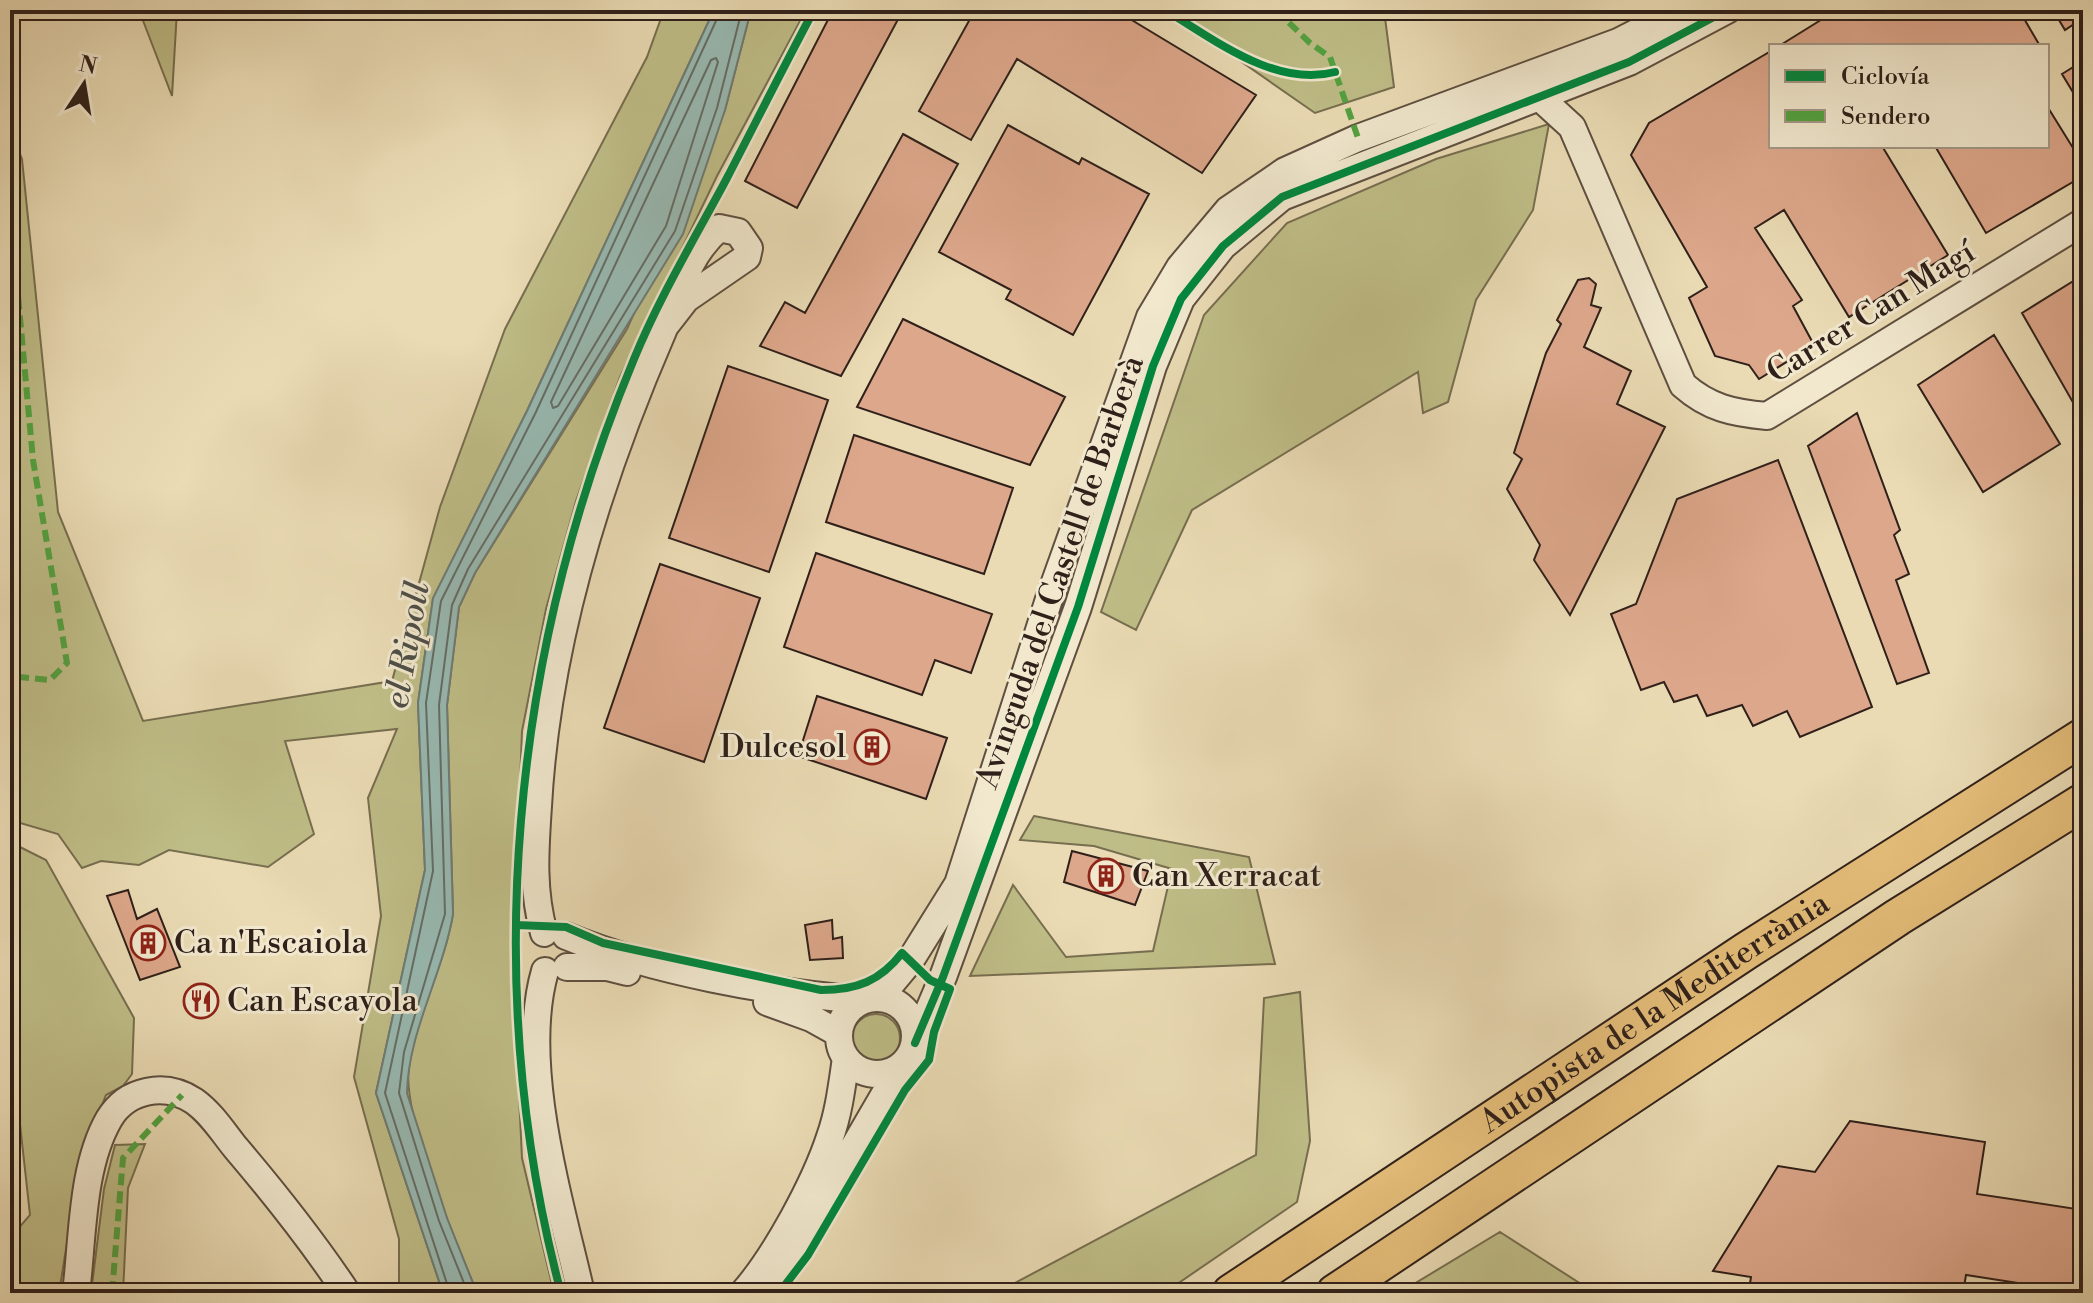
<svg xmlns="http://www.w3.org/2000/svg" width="2093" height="1303" font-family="'Libre Bodoni',serif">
  <rect width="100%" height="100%" fill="#eadbb4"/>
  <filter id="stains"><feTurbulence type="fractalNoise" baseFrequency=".0025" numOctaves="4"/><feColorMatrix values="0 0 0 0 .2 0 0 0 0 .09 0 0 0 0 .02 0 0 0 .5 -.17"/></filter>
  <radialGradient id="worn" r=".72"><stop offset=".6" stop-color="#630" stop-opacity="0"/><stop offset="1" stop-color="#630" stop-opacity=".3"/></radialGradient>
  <path fill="#bfbd87" stroke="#776e50" stroke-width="2" d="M 143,10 L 177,10 L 172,96 L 142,18 Z
    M 664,10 L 714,10 L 527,411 L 433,599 L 418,703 L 425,870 L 376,1093 L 443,1293 L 399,1293 L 399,1239 L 354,1077 L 381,916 L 368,798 L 397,729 L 285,741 L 314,834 L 268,867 L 169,850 L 139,865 L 101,861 L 82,868 L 58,834 L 10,820 L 10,130 L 22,159 L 58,512 L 143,721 L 392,681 L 440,507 L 505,329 L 647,57 Z
    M 751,10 L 806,10 L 717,176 L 620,377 L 576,501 L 546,609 L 522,731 L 513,970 L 522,1158 L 554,1293 L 477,1293 C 457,1244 401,1115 409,1067 C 417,1015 444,966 453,914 L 447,705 L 459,607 L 475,573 L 627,329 L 725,110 Z
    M 1167,10 L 1384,10 L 1394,87 L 1315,113 Z
    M 1549,124 L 1533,210 L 1476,300 L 1448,402 L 1423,413 L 1418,372 L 1192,510 L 1136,630 L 1101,612 L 1204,315 L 1287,223 L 1436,159 Z
    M 1034,816 L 1249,857 L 1275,964 L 970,976 L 1013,885 L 1066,957 L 1153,951 L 1172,869 L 1094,846 L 1020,840 Z
    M 10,842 L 46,860 L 134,1018 L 132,1074 L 123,1086 L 106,1095 L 80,1162 L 59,1293 L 10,1293 L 10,1238 L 30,1215 L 15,1079 L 10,1077 Z
    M 1300,992 L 1310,1141 L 1297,1202 L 1164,1293 L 996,1293 L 1256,1155 L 1264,998 Z
    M852 1038a24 24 0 1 1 48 0a24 24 0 1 1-48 0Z
    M 145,1144 L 128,1188 L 123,1293 L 91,1293 L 104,1189 L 115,1145 Z
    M 1500,1232 L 1581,1284 L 1579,1293 L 1399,1293 Z"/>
  <path fill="#98bab3" stroke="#6e7c76" stroke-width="2" d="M 714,10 L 751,10 L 725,110 L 683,234 L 475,573 L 459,607 L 447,705 L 453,914 C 443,974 408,1032 407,1093 L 447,1218 L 477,1293 L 443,1293 L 376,1093 L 425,870 L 418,703 L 433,598 L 527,411 Z"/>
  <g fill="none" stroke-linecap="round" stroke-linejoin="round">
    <path stroke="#646d66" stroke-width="2" d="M 716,58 L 718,62 L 666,226 L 558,406 L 553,408 L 551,402 L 711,60 Z
      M 450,1293 L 385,1093 L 433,871 L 426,703 L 441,601 L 535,414 L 721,10
      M 468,1293 L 439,1221 L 399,1093 L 404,1052 L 445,914 L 439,705 L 452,605 L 468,569 L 675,231 L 717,108 L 742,10"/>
  </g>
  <path fill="#dda78b" stroke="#2f201a" stroke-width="2" d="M 833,10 L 903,10 L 797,208 L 745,181 Z
    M 975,10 L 1115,10 L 1256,95 L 1202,173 L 1017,59 L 971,140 L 919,111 Z
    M 1837,10 L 2019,10 L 2040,46 L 1779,46 Z
    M 2053,10 L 2083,10 L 2083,18 L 2065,30 Z
    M 1771,51 L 1771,146 L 1882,146 L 1948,255 L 1849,317 L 1784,210 L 1755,228 L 1802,300 L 1793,306 L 1814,345 L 1759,379 L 1749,365 L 1715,356 L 1689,298 L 1707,287 L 1631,155 L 1649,123 Z
    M 2083,61 L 2083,109 L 2062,74 Z
    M 2047,106 L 2083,164 L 2083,176 L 1986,233 L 1935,146 L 2047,146 Z
    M 1008,125 L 1079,164 L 1082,158 L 1149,194 L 1073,335 L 1006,299 L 1011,290 L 939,252 Z
    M 903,134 L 958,164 L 841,376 L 760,346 L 785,302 L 805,313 Z
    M 2083,275 L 2083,420 L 2022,313 Z
    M 1589,278 L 1596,284 L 1591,305 L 1601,308 L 1584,347 L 1631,371 L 1617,404 L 1665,427 L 1570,615 L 1534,560 L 1540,545 L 1507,489 L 1522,459 L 1514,453 L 1546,353 L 1561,324 L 1557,320 L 1578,280 Z
    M 903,319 L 1065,397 L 1030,465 L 857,407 Z
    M 1994,335 L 2060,444 L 1983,492 L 1918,385 Z
    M 728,366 L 828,400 L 769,572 L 669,538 Z
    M 1857,413 L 1900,530 L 1894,535 L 1909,574 L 1896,580 L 1929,673 L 1897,684 L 1808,446 Z
    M 854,435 L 1013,488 L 984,574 L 826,522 Z
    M 1778,460 L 1872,707 L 1800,737 L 1787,711 L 1753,726 L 1742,705 L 1707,716 L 1697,695 L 1674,702 L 1664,682 L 1641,690 L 1611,614 L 1636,604 L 1677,499 Z
    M 816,553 L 992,614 L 971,673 L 935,660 L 922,695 L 784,647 Z
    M 660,564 L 760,598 L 704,762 L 604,728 Z
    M 817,696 L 947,738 L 926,799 L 798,756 Z
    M 1072,851 L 1148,871 L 1135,905 L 1064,882 Z
    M 128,890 L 137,919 L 157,909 L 180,967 L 140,980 L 107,896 Z
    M 832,920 L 833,939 L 842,937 L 843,958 L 810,960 L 805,925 Z
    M 1850,1121 L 1985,1142 L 1977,1194 L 2083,1210 L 2083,1293 L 1966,1275 L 1963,1293 L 1854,1293 L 1799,1285 L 1798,1293 L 1772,1293 L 1749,1290 L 1751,1277 L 1713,1271 L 1778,1166 L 1815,1172 Z"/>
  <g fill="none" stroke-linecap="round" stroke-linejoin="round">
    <g stroke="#5e4f40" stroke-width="30">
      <path id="minor" d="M 1537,95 L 1572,127 L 1683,385 C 1709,408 1733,413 1767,416 L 2083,222
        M 544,933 C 532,891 535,850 538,806 C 547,643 597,483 662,333 C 678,296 687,255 719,228 L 738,232 L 749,248 L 747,257 L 686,299 L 665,326
        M 566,936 C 651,971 771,993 863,1000
        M 567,967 L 607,967 L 627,972
        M 545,971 C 518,1064 560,1201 581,1293
        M 880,997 L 910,961 L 958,884 L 1050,596 L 1150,317 L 1180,267 L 1228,210 L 1285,171 L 1358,138 L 1618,42 L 1681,10
        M839 1036a38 38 0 1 1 76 0a38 38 0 1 1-76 0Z
        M 767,1002 L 811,1018 L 838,1033
        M 915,1043 L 943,977 L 1078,607 L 1153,366 L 1181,299 L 1223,246 L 1282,197 L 1629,62 L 1727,10
        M 76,1293 C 83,1238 81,1168 109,1119 C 127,1089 165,1082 194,1101 C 211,1113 223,1132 235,1147 C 275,1194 313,1242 347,1293
        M 743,1293 C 775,1257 815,1183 830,1137 C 839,1112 842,1085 846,1058
        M 769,1293 L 901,1066"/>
    </g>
    <g stroke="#2f201a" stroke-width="40">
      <g id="highway">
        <path id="s1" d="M 1231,1293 L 1746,951 L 2083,737"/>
        <path d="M 1335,1293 L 1898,917 L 2083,802"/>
      </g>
    </g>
    <use href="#minor" stroke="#f1e8ce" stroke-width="26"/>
    <use href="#highway" stroke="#e5be7a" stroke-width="36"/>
    <path stroke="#52a240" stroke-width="6" stroke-dasharray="12 6" stroke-linecap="butt" d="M 1276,10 L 1310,43 L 1330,57 L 1358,138
      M 10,208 L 33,460 L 67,663 L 50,680 L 10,676
      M 112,1293 L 123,1158 L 182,1095"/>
    <g stroke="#f1e8ce" stroke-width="13">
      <path id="cycleway" d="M 1165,10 C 1214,39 1275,88 1335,72
        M 516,925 L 566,927 L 603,943 L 821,990 C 857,990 880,981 902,953 L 930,980 L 950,989 L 934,1032 L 929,1060 L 905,1090 L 808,1255 L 779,1293
        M 915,1043 L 943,977 L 1078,607 L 1153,366 L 1181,299 L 1223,246 L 1282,197 L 1629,62 L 1727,10
        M 561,1293 C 479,985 512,652 634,359 C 660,296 695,238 727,178 C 756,122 784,66 814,10"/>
    </g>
    <use href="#cycleway" stroke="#00873e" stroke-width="8"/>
  </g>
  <defs>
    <g id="building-ring" transform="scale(1.8)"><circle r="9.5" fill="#f1e8ce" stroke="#8f2418" stroke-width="1.5"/><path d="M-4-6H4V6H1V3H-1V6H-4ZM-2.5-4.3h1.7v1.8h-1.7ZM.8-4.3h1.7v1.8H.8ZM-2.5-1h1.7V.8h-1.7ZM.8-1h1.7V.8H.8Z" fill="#8f2418"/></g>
    <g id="restaurant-ring" transform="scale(1.8)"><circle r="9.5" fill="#f1e8ce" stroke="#8f2418" stroke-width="1.5"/><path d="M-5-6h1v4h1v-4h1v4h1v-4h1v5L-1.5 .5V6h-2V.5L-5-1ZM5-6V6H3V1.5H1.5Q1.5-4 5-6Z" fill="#8f2418"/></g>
  </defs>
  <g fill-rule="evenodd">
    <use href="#building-ring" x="872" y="747"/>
    <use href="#building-ring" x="1106" y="876"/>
    <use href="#building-ring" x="148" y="943"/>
    <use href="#restaurant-ring" x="201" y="1001"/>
  </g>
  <g text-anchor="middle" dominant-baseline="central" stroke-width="6" stroke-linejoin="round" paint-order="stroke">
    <g font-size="32" fill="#2f201a" stroke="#f1e8ce">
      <text transform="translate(1871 312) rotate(-32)">Carrer Can Magí</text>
      <text transform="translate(1060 572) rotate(-71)">Avinguda del Castell de Barberà</text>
      <text stroke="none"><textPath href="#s1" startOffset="508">Autopista de la Mediterrània</textPath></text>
    </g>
    <g font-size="32" fill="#2f201a" stroke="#f1e8ce" text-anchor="start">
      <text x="846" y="747" text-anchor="end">Dulcesol</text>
      <text x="1132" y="876">Can Xerracat</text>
      <text x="174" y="943">Ca n'Escaiola</text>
      <text x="227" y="1001">Can Escayola</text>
    </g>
    <g font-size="34" font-style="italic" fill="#4e4e48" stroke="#f1e8ce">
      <text transform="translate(408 645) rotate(-80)">el Ripoll</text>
    </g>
  </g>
  <rect width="2093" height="1303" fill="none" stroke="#eadbb4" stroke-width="40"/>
  <rect x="12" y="12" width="2069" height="1279" fill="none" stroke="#2f201a" stroke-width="4"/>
  <rect x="20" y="20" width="2053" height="1263" fill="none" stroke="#2f201a" stroke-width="2"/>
  <rect x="1769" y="44" width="280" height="104" fill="#f1e8ce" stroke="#a39886" stroke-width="2"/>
  <rect x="1785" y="70" width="40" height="12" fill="#00873e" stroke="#a39886" stroke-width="2"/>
  <text x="1841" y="84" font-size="24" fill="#2f201a">Ciclovía</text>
  <rect x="1785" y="110" width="40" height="12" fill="#52a240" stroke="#a39886" stroke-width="2"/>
  <text x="1841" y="124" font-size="24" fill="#2f201a">Sendero</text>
  <g transform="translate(84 84) rotate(12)" stroke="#f1e8ce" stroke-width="6" paint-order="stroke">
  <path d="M0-6L14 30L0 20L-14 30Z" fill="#2f201a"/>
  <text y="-12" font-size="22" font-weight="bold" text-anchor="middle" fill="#2f201a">N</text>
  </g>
  <rect width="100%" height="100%" filter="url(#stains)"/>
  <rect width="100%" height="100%" fill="url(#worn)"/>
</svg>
